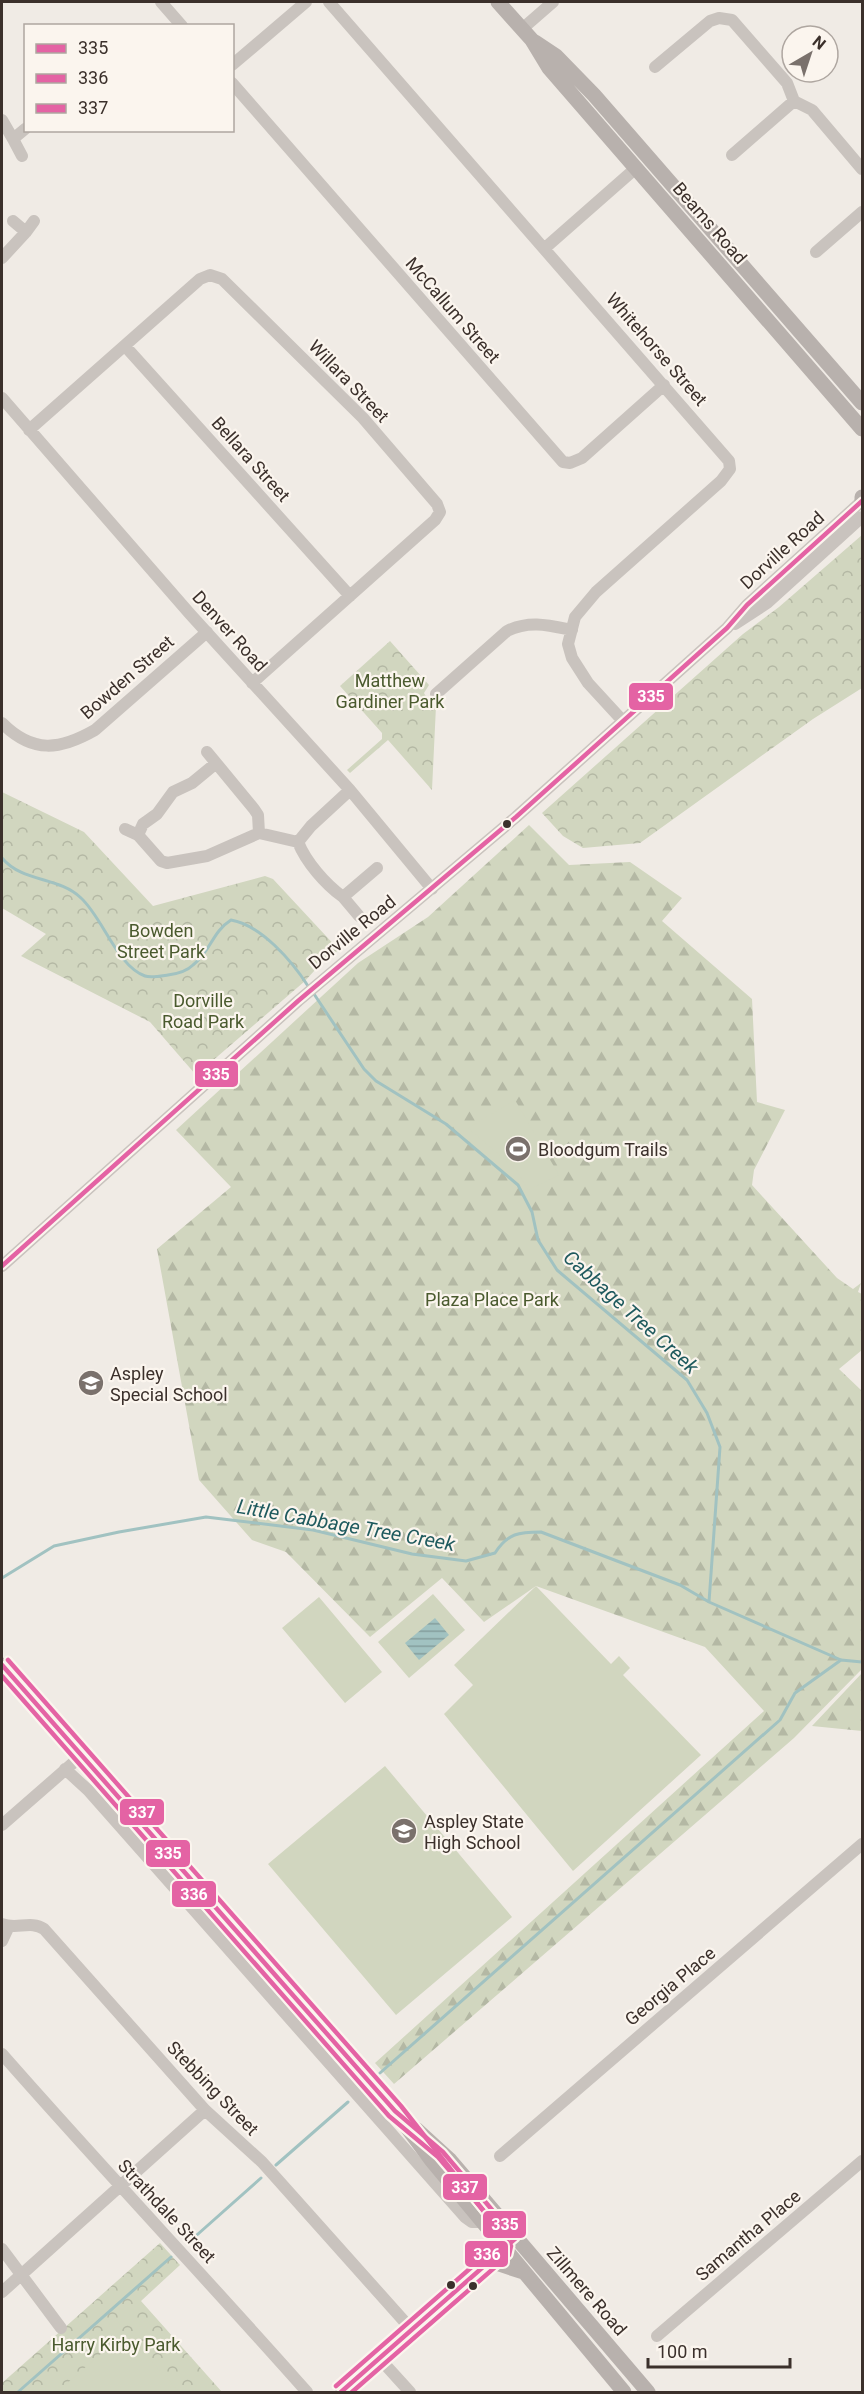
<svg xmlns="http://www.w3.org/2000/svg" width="864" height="2394" font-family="Roboto,sans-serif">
  <defs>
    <pattern id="forest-firs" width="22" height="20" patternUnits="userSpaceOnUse" patternTransform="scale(1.5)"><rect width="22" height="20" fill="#d1d6bf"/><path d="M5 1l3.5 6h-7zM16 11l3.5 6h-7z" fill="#b4b8a4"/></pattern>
    <pattern id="park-crowns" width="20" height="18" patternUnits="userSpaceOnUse" patternTransform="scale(1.5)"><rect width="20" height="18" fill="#d1d6bf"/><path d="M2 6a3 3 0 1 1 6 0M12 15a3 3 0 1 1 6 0" fill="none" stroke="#b4b8a4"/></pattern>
    <pattern id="water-rules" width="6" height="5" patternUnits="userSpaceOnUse" patternTransform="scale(1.5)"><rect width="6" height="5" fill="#a1c2c1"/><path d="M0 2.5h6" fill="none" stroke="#849e9d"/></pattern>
  </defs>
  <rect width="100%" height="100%" fill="#f0ebe5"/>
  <path fill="url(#forest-firs)" d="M 529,825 L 569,865 L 630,862 L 682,898 L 662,921 L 752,999 L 757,1102 L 785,1110 L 754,1170 L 752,1185 L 837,1278 L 853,1289 L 861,1283 L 858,1292 L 862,1294 L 862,1350 L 839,1369 L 862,1391 L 862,1669 L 794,1738 L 394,2084 L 375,2063 L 764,1711 L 705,1647 L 536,1586 L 484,1622 L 442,1578 L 370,1637 L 286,1552 L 252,1540 L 199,1480 L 157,1249 L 231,1187 L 176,1130 L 358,963 L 428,917 Z
    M 862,1673 L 862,1731 L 812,1726 Z"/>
  <path fill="url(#park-crowns)" d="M 862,535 L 862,688 L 813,719 L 640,843 L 583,848 L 563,836 L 542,813 L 743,634 L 779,607 Z
    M 390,641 L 429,685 L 424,693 L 430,704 L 436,706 L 432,790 L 388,740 L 350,773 L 347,770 L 382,739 L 382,733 L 340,686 Z
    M 2,792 L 84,832 L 153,906 L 265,876 L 273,879 L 339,950 L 324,960 L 305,981 L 196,1075 L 150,1022 L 21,956 L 46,934 L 2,908 Z
    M 160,2243 L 180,2265 L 141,2301 L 222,2392 L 2,2392 L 2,2383 Z"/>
  <path fill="#d1d6bf" d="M 515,1100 L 559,1175 L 528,1190 L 516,1169 L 468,1128 Z
    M 536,1586 L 611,1664 L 619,1656 L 630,1668 L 623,1675 L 701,1755 L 573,1871 L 444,1714 L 473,1685 L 454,1665 Z
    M 433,1594 L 465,1630 L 409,1678 L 378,1642 Z
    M 319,1597 L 382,1672 L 345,1703 L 282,1628 Z
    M 385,1766 L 512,1917 L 396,2015 L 268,1864 Z
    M 126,2332 L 179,2392 L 57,2392 Z"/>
  <path fill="url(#water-rules)" d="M 435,1618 L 449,1635 L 419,1660 L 405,1643 Z"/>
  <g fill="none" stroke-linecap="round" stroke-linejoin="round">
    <path stroke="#a1c2c1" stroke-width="3" d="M 2,858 C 23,883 58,876 81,898 C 103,918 117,966 145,976 C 151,978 161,976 168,975 C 176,974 187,971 193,965 C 211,951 212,932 231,920 C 261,925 292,961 308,986
      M 314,994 L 364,1069 L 376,1081 L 446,1124 L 518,1185 L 532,1212 L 538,1240 L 557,1270 L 687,1380 L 707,1413 L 720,1447 L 709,1602
      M 2,1578 L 54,1546 L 119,1532 L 206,1517 L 313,1530 L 412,1554 L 466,1561 L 495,1553 C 508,1533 519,1532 541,1532 L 680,1585 L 709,1602 L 841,1660 L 862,1662
      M 380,2073 L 780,1720 L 795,1693 L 841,1660
      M 276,2165 L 348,2102
      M 189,2242 L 261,2178
      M 18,2392 L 171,2257"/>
    <path stroke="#c9c3be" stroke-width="12" d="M 161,2 L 182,26
      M 329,2 L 729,461 L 730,469 L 721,481 L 596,592 L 575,617 L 568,644 L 572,658 L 588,683 L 622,720
      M 522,29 L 553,2
      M 232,65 L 306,2
      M 655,67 L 710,21 L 719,18 L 732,20 L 787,83 L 794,101 L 812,110 L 862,169
      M 232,83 L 563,462 L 570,463 L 582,458 L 664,385
      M 2,120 L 13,139
      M 732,155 L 794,101
      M 22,156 L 13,139 L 25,129
      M 13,221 L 26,232 L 34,221
      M 545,248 L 636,168
      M 816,252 L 862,212
      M 2,258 L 26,232
      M 125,346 L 350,596
      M 2,398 L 190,614 L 350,790 L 432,889
      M 29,430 L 200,279 L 210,275 L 222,279 L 363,418 L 437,504 L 440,512 L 435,520 L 252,683
      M 735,624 L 767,603 L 862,517
      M 436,694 L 507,631 C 529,620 548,625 572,630
      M 2,723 C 33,754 60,750 95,730 L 207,632
      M 207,752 L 254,809 L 258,815 L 259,833
      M 215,764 L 192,783 L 173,792 L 157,814 L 143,824 L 138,835 L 161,861 L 167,863 L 207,856 L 259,833 L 298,842 L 311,826 L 350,790
      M 125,829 L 138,835
      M 298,842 C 306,862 325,884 343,897 L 377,868
      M 343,897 L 359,916
      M 2,1266 L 298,1001 L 516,817 L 727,628 L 747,605 L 862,501
      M 65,1769 L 88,1790 L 465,2217 L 472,2222 L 482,2222
      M 2,1825 L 81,1756
      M 2,1924 C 16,1930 31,1920 44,1929 L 205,2110 L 262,2162 L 412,2330
      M 2,1941 L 9,1926
      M 2,2054 C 102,2168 206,2278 307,2392
      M 500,2156 L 862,1844
      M 2,2249 L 61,2328
      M 2,2292 L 205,2110
      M 657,2336 L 862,2161
      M 380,2359 L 410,2392
      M 341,2392 L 511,2242"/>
    <path stroke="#b8b1ad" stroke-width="15" d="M 498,2 L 532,40 L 549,68 L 862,429
      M 535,42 L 556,56 L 594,95 L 862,403
      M 862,502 L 862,497
      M 2,1665 L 395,2111 L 432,2161 L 624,2392
      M 416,2129 L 450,2160 L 648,2392
      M 490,2261 L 523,2272"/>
    <g stroke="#fbf5ee" stroke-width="9">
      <path id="bus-1" d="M 2,1266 L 298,1001 L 516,817 L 727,628 L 747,605 L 862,501
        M 2,1665 L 395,2111 L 443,2152 L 516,2238 L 341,2392"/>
    </g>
    <g stroke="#fbf5ee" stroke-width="9">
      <path id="bus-2" d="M 2,1676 L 389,2116 L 438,2157 L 506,2237 L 336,2386"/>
    </g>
    <g stroke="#fbf5ee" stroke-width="9">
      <path id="bus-3" d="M 8,1660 L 401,2106 L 511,2246 L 509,2255 L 352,2392"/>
    </g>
    <use href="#bus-1" stroke="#e463a4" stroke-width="4.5"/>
    <use href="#bus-2" stroke="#e463a4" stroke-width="4.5"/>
    <use href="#bus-3" stroke="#e463a4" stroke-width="4.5"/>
  </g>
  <defs>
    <g id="stadium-disc" transform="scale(1.35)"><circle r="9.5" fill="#7a716c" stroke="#fbf5ee"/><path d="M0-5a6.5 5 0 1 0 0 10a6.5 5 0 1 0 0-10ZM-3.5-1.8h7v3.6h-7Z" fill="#fff"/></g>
    <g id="school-disc" transform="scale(1.35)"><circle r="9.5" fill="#7a716c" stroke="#fbf5ee"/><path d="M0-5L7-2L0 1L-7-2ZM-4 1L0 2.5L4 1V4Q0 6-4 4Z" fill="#fff"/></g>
  </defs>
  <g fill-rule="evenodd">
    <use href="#stadium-disc" x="518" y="1149"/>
    <use href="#school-disc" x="91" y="1383"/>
    <use href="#school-disc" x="404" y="1831"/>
  </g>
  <g fill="#3b302b" stroke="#fbf5ee" stroke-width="2">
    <circle cx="507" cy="824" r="5"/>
    <circle cx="451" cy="2285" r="5"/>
    <circle cx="473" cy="2286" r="5"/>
  </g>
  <g text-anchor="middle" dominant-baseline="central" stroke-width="4.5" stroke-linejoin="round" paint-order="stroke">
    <g font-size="18" fill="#3b302b" stroke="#fbf5ee">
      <text transform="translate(710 223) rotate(49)">Beams Road</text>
      <text transform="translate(453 310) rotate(49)">McCallum Street</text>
      <text transform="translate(657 349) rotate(49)">Whitehorse Street</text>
      <text transform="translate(349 381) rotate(46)">Willara Street</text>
      <text transform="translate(251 459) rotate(48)">Bellara Street</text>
      <text transform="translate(782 550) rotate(-42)">Dorville Road</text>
      <text transform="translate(230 631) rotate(48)">Denver Road</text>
      <text transform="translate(127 677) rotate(-41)">Bowden Street</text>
      <text transform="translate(352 932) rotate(-39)">Dorville Road</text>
      <text transform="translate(670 1986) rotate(-40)">Georgia Place</text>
      <text transform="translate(213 2088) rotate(46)">Stebbing Street</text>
      <text transform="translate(167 2211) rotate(47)">Strathdale Street</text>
      <text transform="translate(748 2235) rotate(-40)">Samantha Place</text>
      <text transform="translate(587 2291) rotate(49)">Zillmere Road</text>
    </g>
    <g font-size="18" fill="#4a5a2e" stroke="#fbf5ee">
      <text x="390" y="680">Matthew<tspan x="390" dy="21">Gardiner Park</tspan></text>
      <text x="161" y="930">Bowden<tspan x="161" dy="21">Street Park</tspan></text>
      <text x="203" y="1000">Dorville<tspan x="203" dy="21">Road Park</tspan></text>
      <text x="492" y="1299">Plaza Place Park</text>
      <text x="116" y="2344">Harry Kirby Park</text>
    </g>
    <g font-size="18" fill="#3b302b" stroke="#fbf5ee" text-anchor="start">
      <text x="538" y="1149">Bloodgum Trails</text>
      <text x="110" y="1373">Aspley<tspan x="110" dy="21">Special School</tspan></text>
      <text x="424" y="1821">Aspley State<tspan x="424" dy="21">High School</tspan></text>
    </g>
    <g font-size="20" font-style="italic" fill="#1f5a5e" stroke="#fbf5ee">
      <text transform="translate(631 1312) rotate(42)">Cabbage Tree Creek</text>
      <text transform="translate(346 1525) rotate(10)">Little Cabbage Tree Creek</text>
    </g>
  </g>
  <g stroke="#fbf5ee" stroke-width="2">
    <rect x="628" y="682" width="46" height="29" rx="6" fill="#e463a4"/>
    <rect x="194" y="1060" width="45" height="28" rx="6" fill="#e463a4"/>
    <rect x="119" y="1798" width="46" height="28" rx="6" fill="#e463a4"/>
    <rect x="145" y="1839" width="46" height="29" rx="6" fill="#e463a4"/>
    <rect x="171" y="1880" width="46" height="28" rx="6" fill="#e463a4"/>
    <rect x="442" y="2173" width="46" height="28" rx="6" fill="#e463a4"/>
    <rect x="482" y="2210" width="45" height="29" rx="6" fill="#e463a4"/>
    <rect x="464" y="2240" width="45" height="28" rx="6" fill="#e463a4"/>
  </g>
  <g font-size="16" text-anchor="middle" font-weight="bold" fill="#fff">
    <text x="651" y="702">335</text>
    <text x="216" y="1080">335</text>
    <text x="142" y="1818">337</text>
    <text x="168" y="1859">335</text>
    <text x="194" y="1900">336</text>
    <text x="465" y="2193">337</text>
    <text x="505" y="2230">335</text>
    <text x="487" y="2260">336</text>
  </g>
  <rect width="864" height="2394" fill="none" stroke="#3b302b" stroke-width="6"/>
  <rect x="24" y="24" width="210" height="108" fill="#fbf5ee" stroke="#aea6a0" stroke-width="1.5"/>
  <rect x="36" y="44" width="30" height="9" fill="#e463a4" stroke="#aea6a0" stroke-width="1.5"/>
  <text x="78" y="54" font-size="18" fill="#3b302b">335</text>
  <rect x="36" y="74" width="30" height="9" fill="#e463a4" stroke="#aea6a0" stroke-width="1.5"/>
  <text x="78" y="84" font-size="18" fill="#3b302b">336</text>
  <rect x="36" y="104" width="30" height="9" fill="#e463a4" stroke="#aea6a0" stroke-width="1.5"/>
  <text x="78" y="114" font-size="18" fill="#3b302b">337</text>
  <g transform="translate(810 54) rotate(39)"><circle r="28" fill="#fbf5ee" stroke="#aea6a0" stroke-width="1.5"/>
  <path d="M0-4.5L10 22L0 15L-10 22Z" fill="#7a716c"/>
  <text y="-9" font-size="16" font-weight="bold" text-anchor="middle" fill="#3b302b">N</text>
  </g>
  <path d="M648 2358v9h142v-9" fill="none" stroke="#3b302b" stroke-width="3"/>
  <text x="657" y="2358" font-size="18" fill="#3b302b" stroke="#fbf5ee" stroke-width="4.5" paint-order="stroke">100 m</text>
</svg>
